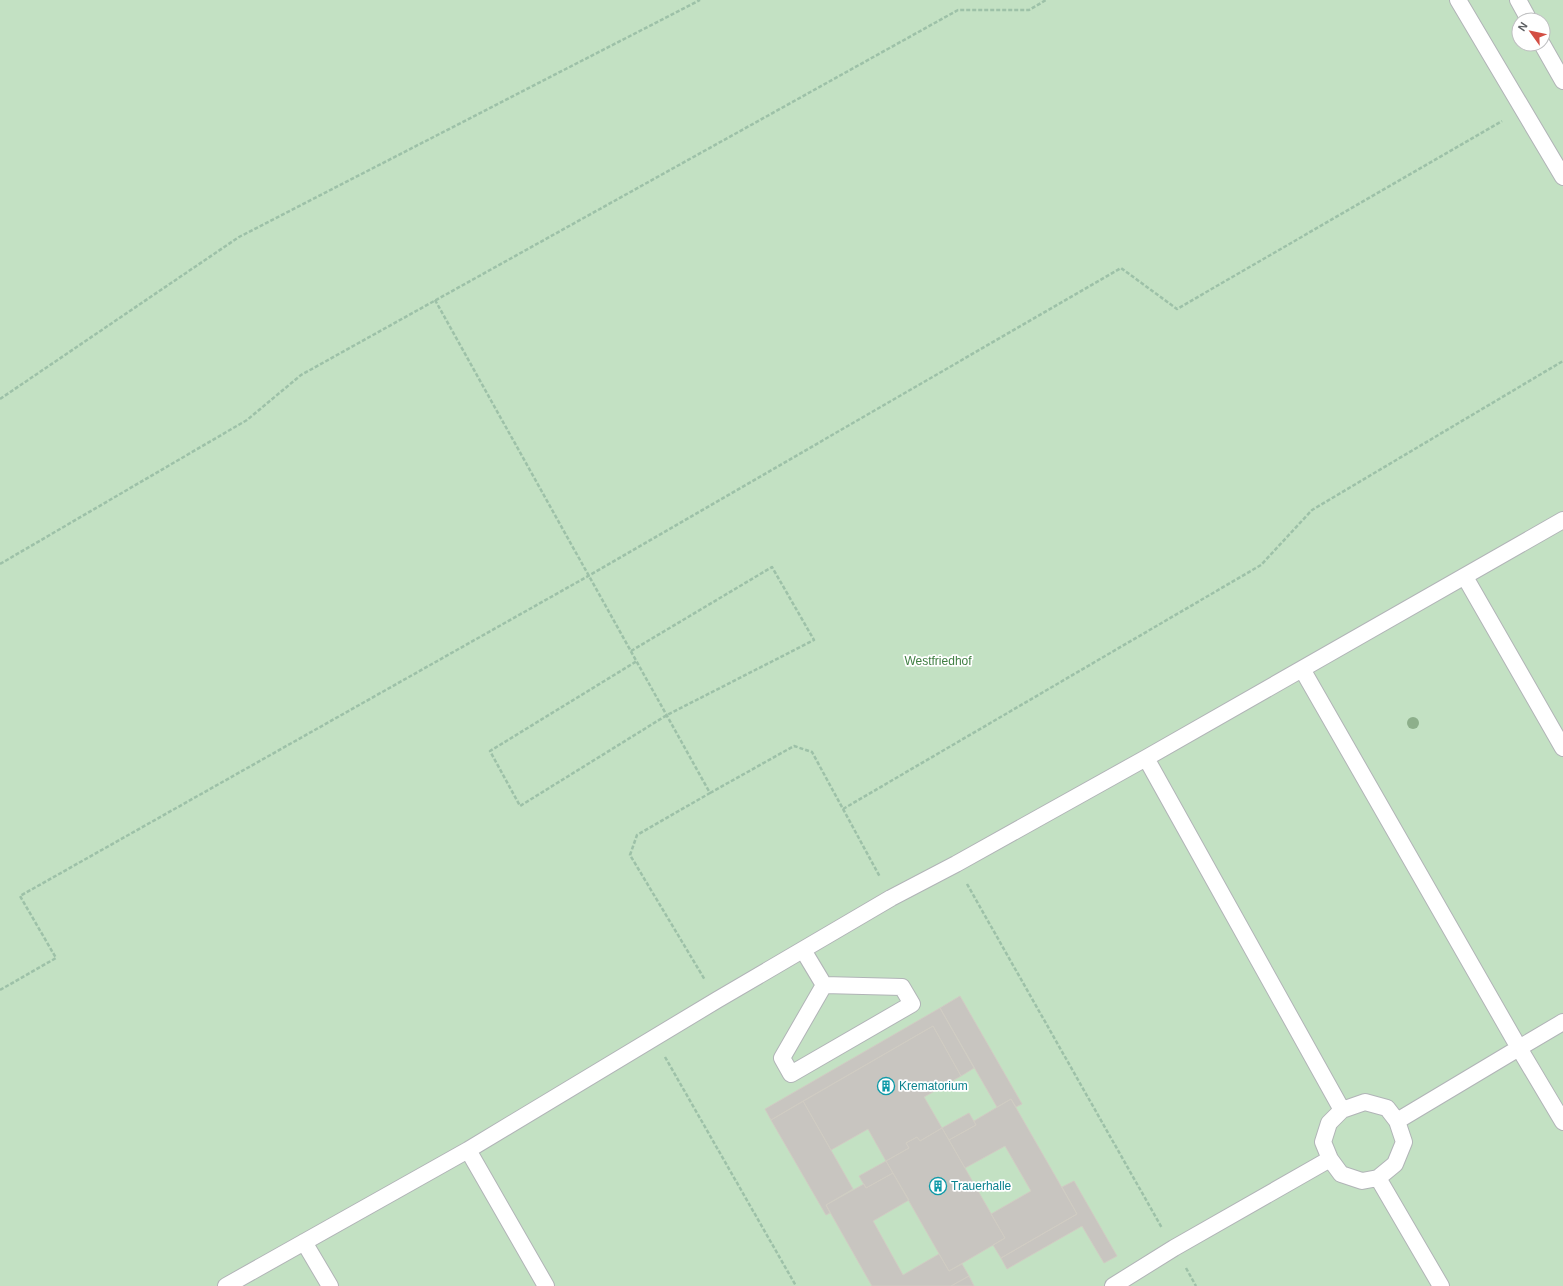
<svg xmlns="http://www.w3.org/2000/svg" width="1563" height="1286" font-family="Helvetica,sans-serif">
  <rect width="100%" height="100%" fill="#eceae4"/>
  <path fill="#c3e1c3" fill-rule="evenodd" d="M 0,0 L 1563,0 L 1563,1286 L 0,1286 ZM 1519,20 L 1543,20 L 1543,44 L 1519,44 Z"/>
  <path fill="#c8c5c0" stroke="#d0ccc3" d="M 960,996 L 1022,1104 L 1016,1107 L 1011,1099 L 997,1107 L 940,1008 Z
    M 940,1008 L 974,1068 L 961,1076 L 933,1026 L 771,1120 L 765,1109 Z
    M 933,1026 L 961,1076 L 924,1097 L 942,1128 L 920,1141 L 917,1137 L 906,1143 L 909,1148 L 886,1161 L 868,1129 L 831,1150 L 803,1101 Z
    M 1011,1099 L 1077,1214 L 1001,1258 L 993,1245 L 1005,1238 L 991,1214 L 1031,1191 L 1005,1146 L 965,1168 L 949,1140 L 976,1125 L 974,1121 Z
    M 803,1101 L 853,1189 L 826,1205 L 830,1213 L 826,1215 L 771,1120 Z
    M 969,1113 L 976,1125 L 949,1140 L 942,1128 Z
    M 942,1128 L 1005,1238 L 949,1271 L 886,1161 L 909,1148 L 906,1143 L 917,1137 L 920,1141 Z
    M 886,1161 L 893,1173 L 866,1188 L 859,1176 Z
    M 893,1173 L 909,1200 L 873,1221 L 903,1275 L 939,1254 L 949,1271 L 962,1264 L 969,1276 L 951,1286 L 872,1286 L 826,1205 L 864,1184 L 866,1188 Z
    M 1074,1181 L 1117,1256 L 1104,1263 L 1082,1226 L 1007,1269 L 1001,1258 L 1077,1214 L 1062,1187 Z
    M 969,1276 L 974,1286 L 951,1286 Z"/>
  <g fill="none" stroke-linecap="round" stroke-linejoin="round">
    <g stroke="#b1b4b7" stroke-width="18">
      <path id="lane" d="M 1458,0 L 1563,177
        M 1518,0 L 1529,20
        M 1542,44 L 1563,81
        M 1465,577 L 1563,748
        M 1302,669 L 1519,1048 L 1563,1122
        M 1146,758 L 1342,1110
        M 803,950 L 824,985 L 782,1058 L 791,1074 L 912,1004 L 902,987 L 824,985
        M 468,1150 L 546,1286
        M 1330,1159 L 1341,1174 L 1362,1181 L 1378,1178 L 1395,1164 L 1404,1142 L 1397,1121
        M 1378,1178 L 1441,1286
        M 304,1242 L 330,1286
        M 226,1286 L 468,1150 L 717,1000 L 891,898 L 956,864 L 1146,758 L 1563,520
        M 1113,1286 L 1174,1248 L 1330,1159 L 1323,1142 L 1329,1123 L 1342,1110 L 1365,1102 L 1387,1108 L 1397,1121 L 1519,1048 L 1563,1022"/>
    </g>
    <path stroke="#9dc1a8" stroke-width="2.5" stroke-dasharray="4 2" stroke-linecap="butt" d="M 435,300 L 710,793 L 637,835 L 630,855 L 705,980
      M 0,399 L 239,237 L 700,0
      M 0,564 L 247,420 L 301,375 L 958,10 L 1029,10 L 1046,0
      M 631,651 L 772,567 L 814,640 L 667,715 L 520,806 L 490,751 L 637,661
      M 710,793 L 794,746 L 812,752 L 880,877
      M 843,809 L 1261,565 L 1312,510 L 1563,361
      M 967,884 L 1162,1228
      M 0,990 L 56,958 L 20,896 L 590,575 L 1121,268 L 1177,309 L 1502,121
      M 665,1057 L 796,1286
      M 1186,1268 L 1196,1286"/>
    <use href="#lane" stroke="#fff" stroke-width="16"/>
  </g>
  <circle fill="#8daf8b" cx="1413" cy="723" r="6"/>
  <defs>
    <g id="building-ring" transform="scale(0.9)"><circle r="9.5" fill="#fff" stroke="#0f9aa8" stroke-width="1.5"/><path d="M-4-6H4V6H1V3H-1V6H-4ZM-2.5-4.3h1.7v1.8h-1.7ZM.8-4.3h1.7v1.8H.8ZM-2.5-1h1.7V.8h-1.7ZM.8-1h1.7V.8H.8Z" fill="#0f9aa8"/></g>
  </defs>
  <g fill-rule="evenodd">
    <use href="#building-ring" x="886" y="1086"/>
    <use href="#building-ring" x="938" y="1186"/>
  </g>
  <g text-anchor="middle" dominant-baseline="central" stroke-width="3.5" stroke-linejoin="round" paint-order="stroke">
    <g font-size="12" fill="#3f7e42" stroke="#fff">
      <text x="938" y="661">Westfriedhof</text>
    </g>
    <g font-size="12" fill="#0d838f" stroke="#fff" text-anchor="start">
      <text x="899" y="1086">Krematorium</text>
      <text x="951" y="1186">Trauerhalle</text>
    </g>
  </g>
  <g transform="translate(1531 32) rotate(303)"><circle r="19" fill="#ffffff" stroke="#bebfc0"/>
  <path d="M0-3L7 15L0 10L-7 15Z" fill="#d34e43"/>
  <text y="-6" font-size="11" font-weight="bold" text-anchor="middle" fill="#5c5f62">N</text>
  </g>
</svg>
